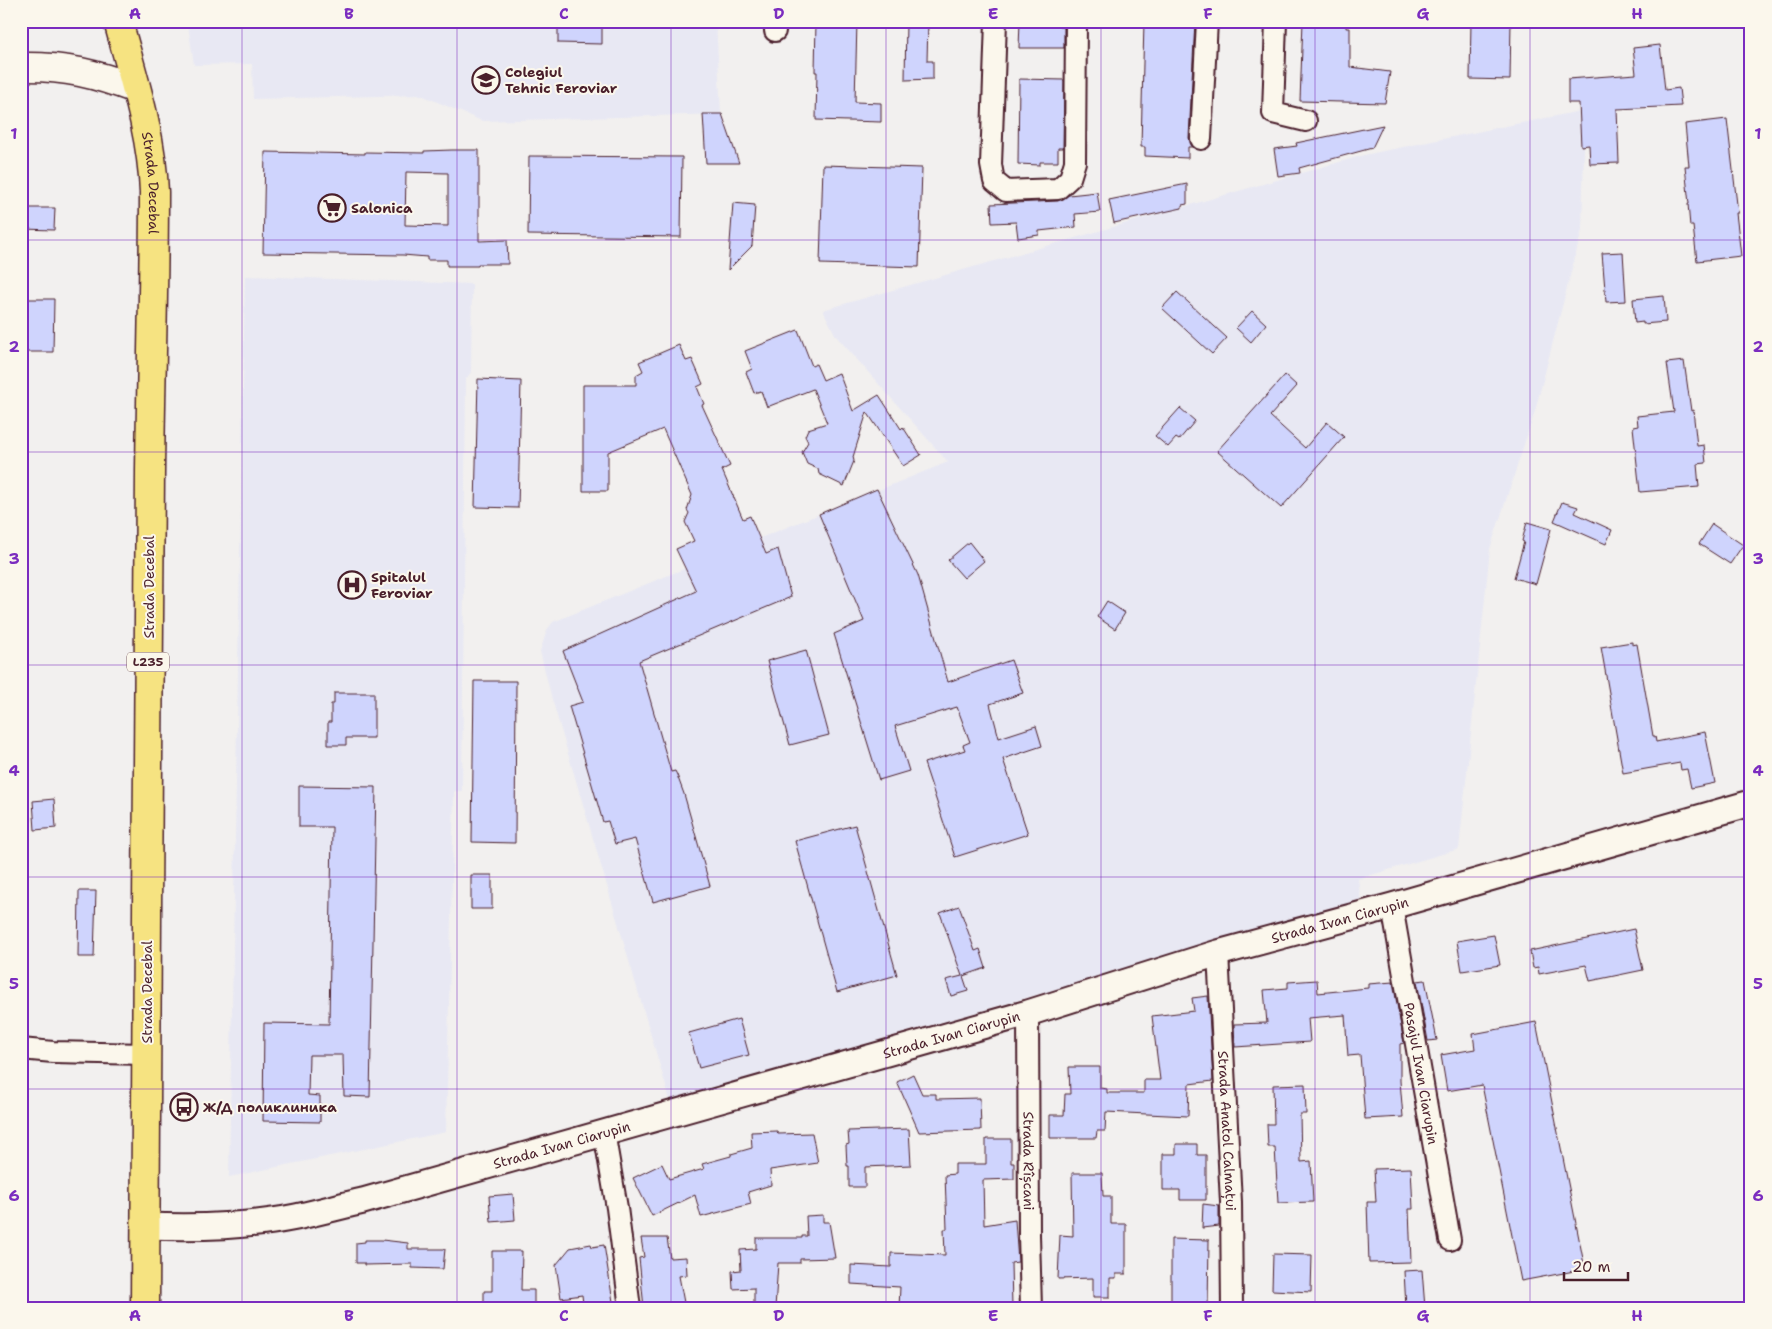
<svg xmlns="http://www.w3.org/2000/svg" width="1772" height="1329" font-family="'Shantell Sans',sans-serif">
  <rect width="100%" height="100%" fill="#f2f0ef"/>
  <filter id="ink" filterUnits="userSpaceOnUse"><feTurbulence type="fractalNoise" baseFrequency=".02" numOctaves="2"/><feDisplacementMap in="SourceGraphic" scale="10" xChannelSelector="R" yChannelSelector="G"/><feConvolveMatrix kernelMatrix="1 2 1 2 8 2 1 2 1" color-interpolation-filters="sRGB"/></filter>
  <g filter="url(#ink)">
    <path fill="#e8e8f3" d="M 179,21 L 716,21 L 721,114 L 482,121 L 421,95 L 253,99 L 252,64 L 194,65 L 188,25 L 180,25 Z
      M 1585,110 L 1582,230 L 1535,411 L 1490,549 L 1459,849 L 1358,879 L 1361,902 L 670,1100 L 552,699 L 540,651 L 547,630 L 553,622 L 948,462 L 836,336 L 823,310 L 1364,155 Z
      M 245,276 L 472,284 L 471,372 L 466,379 L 462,791 L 454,791 L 446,1132 L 229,1177 Z"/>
    <path fill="#cfd4fd" stroke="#4a1f2b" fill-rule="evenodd" d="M 558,21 L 602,21 L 602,44 L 558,43 Z
      M 816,21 L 857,21 L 855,102 L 881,103 L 881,122 L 816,120 L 817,72 L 815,72 Z
      M 906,21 L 928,21 L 927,61 L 933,61 L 933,79 L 905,80 Z
      M 1020,21 L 1060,21 L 1060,27 L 1064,27 L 1064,48 L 1019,48 Z
      M 1144,21 L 1195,21 L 1189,138 L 1193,147 L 1188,147 L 1188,158 L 1145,156 L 1145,147 L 1141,147 Z
      M 1303,21 L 1346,21 L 1346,28 L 1350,28 L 1350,67 L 1390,72 L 1385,103 L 1300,101 Z
      M 1471,21 L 1511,21 L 1510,80 L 1470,79 Z
      M 1660,45 L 1665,90 L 1679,88 L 1681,106 L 1617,109 L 1619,163 L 1590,164 L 1589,145 L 1581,146 L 1579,103 L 1568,103 L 1568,79 L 1636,74 L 1633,48 Z
      M 1019,79 L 1064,80 L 1063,148 L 1058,148 L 1058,162 L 1040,162 L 1040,165 L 1018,164 Z
      M 703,114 L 722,114 L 739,163 L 706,163 Z
      M 1727,119 L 1738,213 L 1736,213 L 1741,256 L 1697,261 L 1693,226 L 1690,226 L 1688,204 L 1689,204 L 1685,166 L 1689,166 L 1685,124 Z
      M 1383,125 L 1372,148 L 1299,168 L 1300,173 L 1278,176 L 1274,149 L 1297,146 L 1296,143 Z
      M 452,150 L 479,150 L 479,241 L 507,240 L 508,264 L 478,264 L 478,266 L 447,266 L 447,260 L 427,260 L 427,257 L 403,255 L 263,253 L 265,152 L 365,154 L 365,152 L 424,153 L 424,151 ZM 406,172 L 448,173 L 448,226 L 405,225 Z
      M 529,156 L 682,157 L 681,237 L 528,235 Z
      M 823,165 L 922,168 L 919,267 L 820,264 Z
      M 1187,184 L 1187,204 L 1182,205 L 1182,208 L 1114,223 L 1109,200 Z
      M 1097,192 L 1100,212 L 1075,214 L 1076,227 L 1039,231 L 1039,235 L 1018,238 L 1016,222 L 992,223 L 991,204 L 1058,201 L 1069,195 Z
      M 733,203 L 755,205 L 752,246 L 728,270 Z
      M 23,208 L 55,208 L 54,230 L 23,229 Z
      M 1623,252 L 1626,301 L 1606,302 L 1602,253 Z
      M 1177,292 L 1227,338 L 1212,354 L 1162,308 Z
      M 1664,296 L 1666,322 L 1643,324 L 1643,322 L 1635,323 L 1633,299 Z
      M 21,299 L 54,299 L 53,352 L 21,352 Z
      M 1252,311 L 1266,324 L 1251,342 L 1236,328 Z
      M 798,330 L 812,366 L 816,364 L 823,380 L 839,373 L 853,411 L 879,395 L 901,429 L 903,427 L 921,455 L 903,466 L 867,412 L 853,457 L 854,461 L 844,486 L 819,474 L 818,469 L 807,464 L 802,452 L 808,442 L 805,436 L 808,429 L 827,423 L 813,389 L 767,407 L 761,391 L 754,393 L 746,372 L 752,369 L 745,351 Z
      M 679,345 L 686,361 L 692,359 L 703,384 L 697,387 L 704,404 L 702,405 L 730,466 L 722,470 L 743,519 L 750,516 L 766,554 L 778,549 L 791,597 L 639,661 L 671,772 L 675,771 L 677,775 L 684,794 L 710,886 L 653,902 L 635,839 L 615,844 L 608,821 L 603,822 L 569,706 L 583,702 L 563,651 L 696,591 L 676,549 L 694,541 L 685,522 L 689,513 L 687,510 L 692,495 L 663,429 L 608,452 L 608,491 L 583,491 L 583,385 L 636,385 L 636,375 L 643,371 L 639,362 Z
      M 1684,361 L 1691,411 L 1693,410 L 1697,446 L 1704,445 L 1706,463 L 1697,464 L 1699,487 L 1640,492 L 1633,427 L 1638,426 L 1637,416 L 1674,412 L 1667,363 Z
      M 1285,375 L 1297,386 L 1270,416 L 1305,448 L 1327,422 L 1344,437 L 1281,508 L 1217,451 Z
      M 478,379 L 521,381 L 518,508 L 475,507 Z
      M 1180,408 L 1195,421 L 1179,440 L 1176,438 L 1168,447 L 1155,436 Z
      M 877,489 L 918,575 L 948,682 L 1011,660 L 1023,693 L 990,704 L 999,738 L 1036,726 L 1042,746 L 1003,759 L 1028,834 L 955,857 L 924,763 L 965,750 L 963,745 L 970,742 L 957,707 L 895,726 L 909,771 L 879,780 L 834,634 L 864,621 L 819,514 Z
      M 1562,502 L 1578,507 L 1575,513 L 1612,530 L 1606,544 L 1554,521 Z
      M 1527,522 L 1551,529 L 1536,584 L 1514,578 L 1524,542 L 1522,541 Z
      M 1712,524 L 1743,545 L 1730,564 L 1699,544 Z
      M 969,542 L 984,561 L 964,578 L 948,560 Z
      M 1107,601 L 1125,613 L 1115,629 L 1097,617 Z
      M 1632,642 L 1632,645 L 1637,644 L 1653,736 L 1655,736 L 1656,742 L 1705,732 L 1715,783 L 1691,788 L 1687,769 L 1681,770 L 1680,763 L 1623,773 L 1601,647 Z
      M 806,650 L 829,735 L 790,745 L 767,661 Z
      M 474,681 L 516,681 L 515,843 L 472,842 Z
      M 334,693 L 374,693 L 374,738 L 346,738 L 346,745 L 328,745 L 328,722 L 331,722 L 331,704 L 334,704 Z
      M 299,786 L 376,787 L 370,1097 L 344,1096 L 343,1055 L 309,1055 L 308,1095 L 320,1096 L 320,1122 L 263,1121 L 264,1023 L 329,1024 L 332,827 L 299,827 Z
      M 54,799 L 56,828 L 35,830 L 33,801 Z
      M 855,825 L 897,975 L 837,992 L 795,841 Z
      M 471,875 L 492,875 L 492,909 L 471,909 Z
      M 79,891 L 96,891 L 94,957 L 78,957 Z
      M 959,906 L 975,951 L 980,949 L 986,968 L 963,976 L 968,991 L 951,996 L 946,980 L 962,976 L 940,913 Z
      M 1634,929 L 1643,970 L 1590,981 L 1586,965 L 1539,974 L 1538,967 L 1533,968 L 1530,951 Z
      M 1494,935 L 1500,965 L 1462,971 L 1457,941 Z
      M 1317,980 L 1318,993 L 1368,988 L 1368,984 L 1393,982 L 1404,1043 L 1400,1044 L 1400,1081 L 1403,1117 L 1365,1119 L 1360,1055 L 1348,1056 L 1345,1015 L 1308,1018 L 1310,1042 L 1235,1047 L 1234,1024 L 1267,1023 L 1264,990 L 1288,988 L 1288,982 Z
      M 1425,980 L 1437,1040 L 1428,1041 L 1417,981 Z
      M 1208,996 L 1213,1081 L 1189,1084 L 1188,1116 L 1106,1112 L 1105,1131 L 1097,1131 L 1096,1138 L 1050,1138 L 1050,1115 L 1064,1115 L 1065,1094 L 1070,1094 L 1069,1067 L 1100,1067 L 1100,1088 L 1107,1089 L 1107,1093 L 1144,1093 L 1144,1080 L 1160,1080 L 1152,1016 L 1194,1011 L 1192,998 Z
      M 739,1019 L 749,1055 L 699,1068 L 689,1033 Z
      M 1536,1022 L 1585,1269 L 1521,1281 L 1482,1085 L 1447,1091 L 1441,1055 L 1475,1049 L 1473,1034 Z
      M 913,1074 L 922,1094 L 936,1094 L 936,1099 L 980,1098 L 981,1130 L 919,1132 L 897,1082 Z
      M 1305,1084 L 1306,1114 L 1300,1114 L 1301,1162 L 1311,1161 L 1313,1202 L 1278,1203 L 1275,1147 L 1268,1147 L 1267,1124 L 1274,1124 L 1273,1085 Z
      M 909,1129 L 911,1165 L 865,1167 L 865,1187 L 849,1187 L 849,1166 L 847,1166 L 846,1145 L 849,1144 L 848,1131 Z
      M 777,1131 L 778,1134 L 812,1133 L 818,1163 L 770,1170 L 771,1185 L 748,1192 L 751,1204 L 701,1217 L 695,1195 L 652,1216 L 633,1178 L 662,1164 L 669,1179 L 704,1169 L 702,1164 L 731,1156 L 731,1154 L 752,1148 L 751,1132 Z
      M 986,1139 L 1011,1139 L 1011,1163 L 1014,1163 L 1014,1179 L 983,1180 L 984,1225 L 1015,1220 L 1018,1262 L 1011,1263 L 1012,1308 L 899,1308 L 900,1287 L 851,1284 L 851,1265 L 891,1267 L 891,1253 L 945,1255 L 944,1229 L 947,1229 L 945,1175 L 955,1174 L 955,1164 L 986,1164 Z
      M 1176,1144 L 1197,1144 L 1197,1155 L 1206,1155 L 1206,1200 L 1180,1200 L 1180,1190 L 1163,1190 L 1163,1154 L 1176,1154 Z
      M 1411,1168 L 1413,1209 L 1409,1209 L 1411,1262 L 1369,1263 L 1367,1202 L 1376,1202 L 1374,1169 Z
      M 1072,1173 L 1102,1173 L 1103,1196 L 1111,1196 L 1111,1224 L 1126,1224 L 1126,1274 L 1116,1274 L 1116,1278 L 1110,1278 L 1110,1297 L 1093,1297 L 1093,1278 L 1058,1279 L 1060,1235 L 1073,1236 Z
      M 513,1194 L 515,1220 L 491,1222 L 489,1196 Z
      M 1203,1204 L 1219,1206 L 1219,1226 L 1202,1228 Z
      M 823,1215 L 823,1222 L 829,1222 L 835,1258 L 800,1259 L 800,1263 L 778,1263 L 775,1308 L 754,1308 L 754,1288 L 733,1289 L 732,1271 L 741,1270 L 740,1250 L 756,1249 L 756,1238 L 802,1238 L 802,1236 L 807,1236 L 806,1216 Z
      M 641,1238 L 667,1238 L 670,1258 L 686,1257 L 687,1275 L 679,1276 L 685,1308 L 644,1308 L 639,1258 L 644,1257 Z
      M 1171,1239 L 1209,1240 L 1208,1308 L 1171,1308 Z
      M 365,1240 L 382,1240 L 408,1243 L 408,1249 L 445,1249 L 443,1269 L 412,1268 L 412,1264 L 364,1265 L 364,1263 L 356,1263 L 356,1243 L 365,1242 Z
      M 591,1244 L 592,1247 L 604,1245 L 614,1308 L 585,1308 L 585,1303 L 583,1304 L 582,1295 L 561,1298 L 556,1265 L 570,1248 Z
      M 492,1251 L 522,1251 L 521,1290 L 534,1290 L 534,1308 L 484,1308 L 484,1291 L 492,1291 Z
      M 1273,1254 L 1312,1255 L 1311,1292 L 1272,1290 Z
      M 1422,1270 L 1425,1308 L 1406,1308 L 1404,1271 Z"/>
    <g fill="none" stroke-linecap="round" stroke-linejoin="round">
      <g stroke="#4a1f2b" stroke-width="24">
        <g id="minor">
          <path d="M 996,21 L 991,165 L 994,181 L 1006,191 L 1058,189 L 1070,178 L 1075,162 L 1076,21"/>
          <path d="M 1276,21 L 1273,113 L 1306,121"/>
          <path d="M 775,31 L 775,21"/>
          <path d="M 1201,139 L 1207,21"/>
          <path id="s1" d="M 1392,906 L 1450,1240"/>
          <path id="s2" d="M 1218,953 L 1231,1202 L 1232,1308"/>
          <path id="s3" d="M 1028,1013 L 1029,1235 L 1031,1308"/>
          <path d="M 21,1049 L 53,1052 L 146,1054"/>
          <path d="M 604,1132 L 617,1208 L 630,1308"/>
        </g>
      </g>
      <g stroke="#4a1f2b" stroke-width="29">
        <g id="tertiary">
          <path id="s4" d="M 146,1226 C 196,1228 247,1227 296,1217 C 319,1212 341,1206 363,1201 L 1028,1013 L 1218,953 L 1392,906 L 1751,803"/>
        </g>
      </g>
      <g stroke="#4a1f2b" stroke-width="31">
        <path id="secondary" d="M 21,67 C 65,66 96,74 136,89"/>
      </g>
      <g stroke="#4a1f2b" stroke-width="31">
        <g id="primary">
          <path id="s5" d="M 118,21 C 133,77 152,134 154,192 C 154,285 151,379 150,472 C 146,751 148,1029 145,1308"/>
        </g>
      </g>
      <use href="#minor" stroke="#fbf7ec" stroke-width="20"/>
      <use href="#tertiary" stroke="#fbf7ec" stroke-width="25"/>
      <use href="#secondary" stroke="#fbf7ec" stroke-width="28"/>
      <use href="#primary" stroke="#f6e381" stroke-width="28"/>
    </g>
  </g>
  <path fill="none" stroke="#7b2cbf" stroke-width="1" stroke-opacity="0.55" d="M 242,21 L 242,1308M 457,21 L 457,1308M 671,21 L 671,1308M 886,21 L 886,1308M 1101,21 L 1101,1308M 1315,21 L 1315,1308M 1530,21 L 1530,1308M 21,240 L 1751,240M 21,452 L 1751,452M 21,665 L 1751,665M 21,877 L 1751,877M 21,1089 L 1751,1089"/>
  <defs>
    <g id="university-ring" transform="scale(1.4375)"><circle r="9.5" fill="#fbf7ec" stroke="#4a1f2b" stroke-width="1.5"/><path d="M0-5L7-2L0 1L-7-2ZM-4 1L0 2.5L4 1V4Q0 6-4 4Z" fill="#4a1f2b"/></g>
    <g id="supermarket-ring" transform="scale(1.4375)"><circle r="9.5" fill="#fbf7ec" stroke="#4a1f2b" stroke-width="1.5"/><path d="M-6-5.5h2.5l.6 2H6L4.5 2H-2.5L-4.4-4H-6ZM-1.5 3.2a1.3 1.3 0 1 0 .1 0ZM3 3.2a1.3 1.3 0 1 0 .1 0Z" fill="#4a1f2b"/></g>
    <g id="hospital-ring" transform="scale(1.4375)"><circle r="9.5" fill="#fbf7ec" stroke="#4a1f2b" stroke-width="1.5"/><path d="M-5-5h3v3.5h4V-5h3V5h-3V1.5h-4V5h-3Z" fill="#4a1f2b"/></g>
    <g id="bus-ring" transform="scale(1.4375)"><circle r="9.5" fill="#fbf7ec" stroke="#4a1f2b" stroke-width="1.5"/><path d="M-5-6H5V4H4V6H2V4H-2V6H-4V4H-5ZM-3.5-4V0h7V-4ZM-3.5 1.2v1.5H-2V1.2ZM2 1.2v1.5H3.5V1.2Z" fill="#4a1f2b"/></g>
  </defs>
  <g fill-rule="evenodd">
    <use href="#university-ring" x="486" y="80"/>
    <use href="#supermarket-ring" x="332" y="208"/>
    <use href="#hospital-ring" x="352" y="585"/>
    <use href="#bus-ring" x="184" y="1107"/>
  </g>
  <g text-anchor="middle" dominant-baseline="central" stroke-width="4" stroke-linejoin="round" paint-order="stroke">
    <rect fill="#fbf7ec" stroke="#7f6065" stroke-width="1" x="127" y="652.5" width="42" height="19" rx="4"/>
    <g font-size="12" font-weight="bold" fill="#4a1f2b">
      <text x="148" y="662">L235</text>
    </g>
    <g font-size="14" font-weight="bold" fill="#4a1f2b" stroke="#fbf7ec" text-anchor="start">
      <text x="505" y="72">Colegiul<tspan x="505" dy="16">Tehnic Feroviar</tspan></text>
      <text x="351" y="208">Salonica</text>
      <text x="371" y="577">Spitalul<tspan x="371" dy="16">Feroviar</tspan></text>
      <text x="203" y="1107">Ж/Д поликлиника</text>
    </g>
    <g font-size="14" fill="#4a1f2b" stroke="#fbf7ec">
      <text stroke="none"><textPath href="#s5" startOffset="166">Strada Decebal</textPath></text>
      <text transform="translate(149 587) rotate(-90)">Strada Decebal</text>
      <text stroke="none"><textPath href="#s4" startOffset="1236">Strada Ivan Ciarupin</textPath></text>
      <text transform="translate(147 992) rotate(-90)">Strada Decebal</text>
      <text stroke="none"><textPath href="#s4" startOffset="831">Strada Ivan Ciarupin</textPath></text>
      <text stroke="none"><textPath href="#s1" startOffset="170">Pasajul Ivan Ciarupin</textPath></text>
      <text stroke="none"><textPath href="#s2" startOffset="178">Strada Anatol Calmațui</textPath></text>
      <text stroke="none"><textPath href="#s4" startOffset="426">Strada Ivan Ciarupin</textPath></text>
      <text stroke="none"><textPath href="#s3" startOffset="148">Strada Rîșcani</textPath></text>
    </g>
  </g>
  <rect width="1772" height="1329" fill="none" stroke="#fbf7ec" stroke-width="55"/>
  <path d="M1564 1272v8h64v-8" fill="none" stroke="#4a1f2b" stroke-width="2.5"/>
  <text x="1572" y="1272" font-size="15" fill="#4a1f2b" stroke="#fbf7ec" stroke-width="4" paint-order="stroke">20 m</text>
  <rect x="28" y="28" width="1716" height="1274" fill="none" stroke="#7b2cbf" stroke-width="2"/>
  <g font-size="16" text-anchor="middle" font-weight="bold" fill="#7b2cbf">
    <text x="135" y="19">A</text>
    <text x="349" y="19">B</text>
    <text x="564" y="19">C</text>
    <text x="779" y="19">D</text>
    <text x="993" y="19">E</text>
    <text x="1208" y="19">F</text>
    <text x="1423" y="19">G</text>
    <text x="1637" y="19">H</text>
    <text x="14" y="139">1</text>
    <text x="1758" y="139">1</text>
    <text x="14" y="352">2</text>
    <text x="1758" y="352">2</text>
    <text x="14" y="564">3</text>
    <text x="1758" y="564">3</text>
    <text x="14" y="776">4</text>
    <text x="1758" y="776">4</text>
    <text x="14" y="989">5</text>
    <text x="1758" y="989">5</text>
    <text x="14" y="1201">6</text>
    <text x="1758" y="1201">6</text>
    <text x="135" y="1321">A</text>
    <text x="349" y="1321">B</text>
    <text x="564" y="1321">C</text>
    <text x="779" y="1321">D</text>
    <text x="993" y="1321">E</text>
    <text x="1208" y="1321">F</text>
    <text x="1423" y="1321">G</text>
    <text x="1637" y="1321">H</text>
  </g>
</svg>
